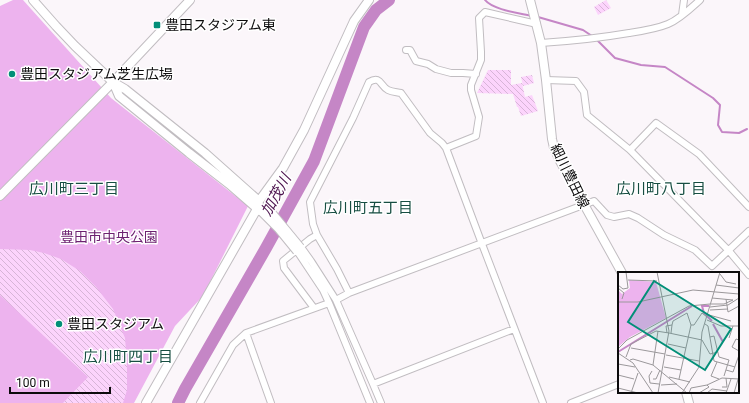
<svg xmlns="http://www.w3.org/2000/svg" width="749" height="403" font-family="Roboto,'Noto Sans JP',sans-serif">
  <defs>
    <pattern id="building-back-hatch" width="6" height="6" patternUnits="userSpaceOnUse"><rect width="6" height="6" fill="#fcd4fc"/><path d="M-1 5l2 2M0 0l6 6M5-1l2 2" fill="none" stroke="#d7b5d7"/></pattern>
  </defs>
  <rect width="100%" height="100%" fill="#fbf6fa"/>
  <path fill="#edb3ee" d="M 13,0 L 23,0 L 111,98 L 248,206 L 203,296 L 175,326 L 134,403 L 0,403 L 0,6 Z"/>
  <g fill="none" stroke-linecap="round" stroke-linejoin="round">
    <path stroke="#c586c6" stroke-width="2" d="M 485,0 C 493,10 519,13 532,16
      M 538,17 L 583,30 L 592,36
      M 597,40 L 615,58 L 641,65 L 665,67 L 713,98 L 720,105 L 718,125 L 722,132 L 739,133 L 747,129"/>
    <path stroke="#c586c6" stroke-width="12" d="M 178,403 L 185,389 L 266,248 L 314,161 L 364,27 L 376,10 L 389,0"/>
  </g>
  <path fill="url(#building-back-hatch)" d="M 606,0 L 611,8 L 598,15 L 594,7 Z
    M 488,70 L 511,70 L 511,85 L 522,83 L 525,97 L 532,95 L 538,111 L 521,116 L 518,107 L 517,107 L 513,94 L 477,93 Z
    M 532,75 L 534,83 L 523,86 L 521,77 Z
    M 0,249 L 30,250 L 44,253 L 61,259 L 80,271 L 96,287 L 113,309 L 125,338 L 127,363 L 127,390 L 123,403 L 63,403 L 88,377 L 0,295 Z"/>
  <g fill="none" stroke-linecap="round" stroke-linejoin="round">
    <g stroke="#c1bdc1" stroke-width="8">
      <path id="street" d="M 682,15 L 684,0
        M 537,24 L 485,12 L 479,18 L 481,52 L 481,60 L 471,85 L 471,90 L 479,117 L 476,136 L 446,148 L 482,244 L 543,403
        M 541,43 C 571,41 600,38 629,33 C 642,31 656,29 668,24 C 680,19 690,9 700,0
        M 406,50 L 410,50 L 416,61 L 428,64 L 436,69 L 451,73 L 463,73 L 476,74
        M 546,80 L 576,81 L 584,92 L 587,115 L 630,150 L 729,251 L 749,275
        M 630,150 L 656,123 L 699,154 L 749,207
        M 317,235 L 313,224 L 310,202 L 353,118 L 369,82 C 381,75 380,86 388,90 C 392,92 397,92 401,93 L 430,133 L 442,143 L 446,148
        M 301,247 L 311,261 L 336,300 L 373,384 L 381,403
        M 297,251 L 323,290 L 329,303 L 370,403
        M 336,300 L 349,293 L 594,201 L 607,215 L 614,217 L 629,214 L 638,218 L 664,235 L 695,250 L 712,266 L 749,231
        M 314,308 L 284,268 L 283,261 L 310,239 L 317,235 L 337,269 L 349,293
        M 246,333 L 271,403
        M 373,384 L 514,329
        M 200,403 L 233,345 L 246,333 L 329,303
        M 571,403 L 619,384"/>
    </g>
    <g stroke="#c1bdc1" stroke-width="10">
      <path id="secondary" d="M 33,0 L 56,26 L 75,46 L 113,82 L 125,89 L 205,153 L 259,201
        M 530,0 L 541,43 L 546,80 L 552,139 L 554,148 L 560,161 L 622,273
        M 113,82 L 119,96 L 189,153 L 229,184 L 260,211
        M 0,196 L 113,82 L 190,0
        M 686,392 L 689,403
        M 146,403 L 257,209 L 259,201 L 283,168 L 304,130 L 354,21 L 369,0"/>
    </g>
    <use href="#street" stroke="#fff" stroke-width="6"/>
    <use href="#secondary" stroke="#fff" stroke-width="8"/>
    <g stroke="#c1bdc1" stroke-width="8" stroke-linecap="butt">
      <path id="street-bridge" d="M 268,207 L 301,247"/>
    </g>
    <g stroke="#c1bdc1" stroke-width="10" stroke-linecap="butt">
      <path id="secondary-bridge" d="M 262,212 L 279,229 L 297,251"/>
    </g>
    <use href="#street-bridge" stroke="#fff" stroke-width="6"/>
    <use href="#secondary-bridge" stroke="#fff" stroke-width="8"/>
  </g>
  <g fill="#028f78" stroke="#fff" stroke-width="1.5">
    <rect x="153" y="21" width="8" height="8" rx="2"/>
    <circle cx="12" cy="74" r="4"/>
    <circle cx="59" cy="324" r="4"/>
  </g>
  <g text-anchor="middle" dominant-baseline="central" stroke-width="3" stroke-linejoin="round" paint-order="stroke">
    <g font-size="14" fill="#0c0b0c" stroke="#fff" text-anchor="start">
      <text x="165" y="25">豊田スタジアム東</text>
      <text x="20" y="74">豊田スタジアム芝生広場</text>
      <text x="67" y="324">豊田スタジアム</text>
    </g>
    <g font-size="14" fill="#0c0b0c" stroke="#fff">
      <text transform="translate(570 176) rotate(64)">細川豊田線</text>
    </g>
    <g font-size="14" fill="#6d2271" stroke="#fff">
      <text x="109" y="237">豊田市中央公園</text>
    </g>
    <g font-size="15" fill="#174e42" stroke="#fff">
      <text x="74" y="189">広川町三丁目</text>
      <text x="661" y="189">広川町八丁目</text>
      <text x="368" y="208">広川町五丁目</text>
      <text x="128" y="357">広川町四丁目</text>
    </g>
    <g font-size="15" font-style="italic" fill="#4a104c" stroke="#fff">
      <text transform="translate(276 195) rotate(-61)">加茂川</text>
    </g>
  </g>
  <g transform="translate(618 272)">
    <rect width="121" height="121" fill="#fbf6fa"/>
    <path d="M 11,8 L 38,10 L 48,46 L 12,65 L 0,75 L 0,18 L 4,22 L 12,16 Z" fill="#edb3ee"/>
    <path fill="none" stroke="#c586c6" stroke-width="2" d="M 91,34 L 84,34 L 86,41 L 94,49M 95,52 L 105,70M 0,80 L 74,34"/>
    <path fill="none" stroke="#9b989b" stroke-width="1" d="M 39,0 L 51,59 L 40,121M 102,2 L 108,10 L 118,12M 10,8 L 39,9M 0,13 L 5,17 L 10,16 L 8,0M 98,13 L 121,16M 0,16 L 6,21 L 4,27M 94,26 L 115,28M 108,27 L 110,40 L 121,34M 0,30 L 20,30 L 75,18 L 121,22M 93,32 L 106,32 L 115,28M 92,35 L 110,33 L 121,26M 92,38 L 110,37M 91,43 L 113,49M 89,48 L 103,54 L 121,54M 87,52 L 90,54 L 96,89 L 117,95M 54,53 L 55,49 L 69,41 L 73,53M 49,61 L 48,54 L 54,53 L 53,61M 51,61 L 84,68 L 92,82 L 100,80M 92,65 L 96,64 L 101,85 L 111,88 L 106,104M 111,66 L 115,54M 121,68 L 118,67 L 114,75 L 121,79M 50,72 L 68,76M 13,76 L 47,82M 0,77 L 9,68 L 71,34 L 92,32M 0,81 L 15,91 L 35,121M 48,83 L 81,89M 8,85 L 13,72 L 38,59 L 51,61M 12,88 L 15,87 L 35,93 L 69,121M 99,90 L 93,104 L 101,107M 0,92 L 17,95M 35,93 L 40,59M 46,95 L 63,98M 108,98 L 115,100 L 121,83M 34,99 L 31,104 L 32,111 L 41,112M 0,103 L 16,107M 51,105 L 72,110M 35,107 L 38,107 L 42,98M 61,107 L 73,53 L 76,53 L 84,41 L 89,45M 43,113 L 59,112M 104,115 L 109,115 L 108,106M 0,116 L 20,121M 13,121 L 20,101M 64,121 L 81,95 L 84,60 L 102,0M 71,121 L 73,116 L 89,113 L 104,106 L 121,107M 81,121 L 91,115 L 89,113M 89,121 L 94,117 L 109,119M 108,121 L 113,107M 116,121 L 121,104"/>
    <path fill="#028f78" fill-opacity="0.15" stroke="#028f78" stroke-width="2" d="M 36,9 L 113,57 L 87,98 L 10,50 Z"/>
    <rect width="121" height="121" fill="none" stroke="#0c0b0c" stroke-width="2"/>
  </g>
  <path d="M10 387v6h100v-6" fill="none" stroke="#0c0b0c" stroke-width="2"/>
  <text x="16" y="387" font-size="12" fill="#0c0b0c" stroke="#ffffff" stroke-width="3" paint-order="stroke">100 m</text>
</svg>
